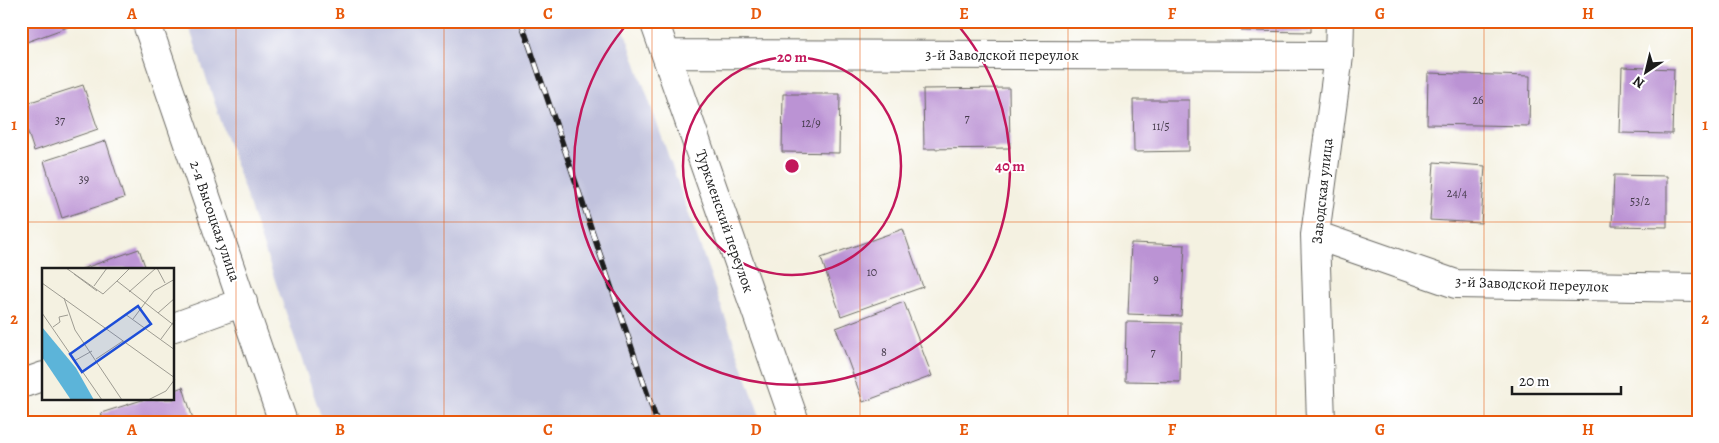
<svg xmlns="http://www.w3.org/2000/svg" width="1719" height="443" font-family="Alegreya,serif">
  <rect width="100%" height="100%" fill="#fff"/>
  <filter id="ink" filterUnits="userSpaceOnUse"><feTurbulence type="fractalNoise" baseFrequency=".02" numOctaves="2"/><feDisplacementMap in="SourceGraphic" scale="10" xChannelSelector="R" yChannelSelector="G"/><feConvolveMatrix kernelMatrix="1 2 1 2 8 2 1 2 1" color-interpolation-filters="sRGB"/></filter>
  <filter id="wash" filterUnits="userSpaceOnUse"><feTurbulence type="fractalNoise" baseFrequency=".0096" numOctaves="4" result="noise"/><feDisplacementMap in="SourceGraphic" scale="20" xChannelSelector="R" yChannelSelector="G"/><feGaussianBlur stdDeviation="1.12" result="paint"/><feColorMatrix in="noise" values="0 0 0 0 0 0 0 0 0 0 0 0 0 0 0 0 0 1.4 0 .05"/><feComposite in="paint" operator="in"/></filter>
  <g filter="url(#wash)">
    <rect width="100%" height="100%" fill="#f4f1e1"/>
    <path fill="#c1c2dd" d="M 187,21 L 621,21 L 762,422 L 323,422 Z"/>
    <g id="blocks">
      <path fill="#bb93d4" d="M 21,21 L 66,21 L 68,27 L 21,44 Z
        M 1242,21 L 1311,21 L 1311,32 L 1242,31 Z
        M 1622,67 L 1674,69 L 1672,134 L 1620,133 Z
        M 1428,73 L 1530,76 L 1529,126 L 1427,124 Z
        M 83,85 L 98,129 L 34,151 L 21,111 L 21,105 Z
        M 1009,88 L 1010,148 L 924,149 L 923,89 Z
        M 783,94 L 840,94 L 839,153 L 782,152 Z
        M 1133,100 L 1189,100 L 1189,151 L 1134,152 Z
        M 106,141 L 124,198 L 62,218 L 44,161 Z
        M 1434,162 L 1485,166 L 1481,223 L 1430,220 Z
        M 1614,175 L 1667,176 L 1667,227 L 1612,226 Z
        M 903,229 L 923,287 L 841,316 L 821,258 Z
        M 1131,243 L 1185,245 L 1181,316 L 1128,314 Z
        M 139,249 L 146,269 L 82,269 Z
        M 904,302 L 932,376 L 863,402 L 836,328 Z
        M 1126,322 L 1181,323 L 1180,382 L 1125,381 Z
        M 183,387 L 194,422 L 104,422 L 101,413 L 145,399 L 174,399 L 174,390 Z"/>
    </g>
  </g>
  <g filter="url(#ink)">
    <use href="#blocks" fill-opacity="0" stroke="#686761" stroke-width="1"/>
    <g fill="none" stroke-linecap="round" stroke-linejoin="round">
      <g stroke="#686761" stroke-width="30">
        <path id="minor" d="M 146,21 L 283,422
          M 654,21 L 795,422
          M 666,54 L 1339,56
          M 1315,235 L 1456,284 L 1698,288
          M 174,327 L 243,302
          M 21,384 L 44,376
          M 1321,422 L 1315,235 L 1339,56 L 1340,21"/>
      </g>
      <use href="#minor" stroke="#fff" stroke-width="28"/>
      <g stroke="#1c1c1c" stroke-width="5.5">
        <path id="rail" d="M 521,21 L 657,422"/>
      </g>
      <use href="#rail" stroke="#fff" stroke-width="4" stroke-dasharray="11" stroke-linecap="butt"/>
    </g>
  </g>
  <path fill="none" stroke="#e8590c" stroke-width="1" stroke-opacity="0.55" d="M 236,21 L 236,422M 444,21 L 444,422M 652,21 L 652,422M 860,21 L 860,422M 1068,21 L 1068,422M 1276,21 L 1276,422M 1484,21 L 1484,422M 21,222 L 1698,222"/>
  <g fill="none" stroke="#c2185b" stroke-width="2.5">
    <circle cx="792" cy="166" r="109"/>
    <path d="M955 22A218 218 0 1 1 629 22"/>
  </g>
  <g text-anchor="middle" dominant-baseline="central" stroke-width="4" stroke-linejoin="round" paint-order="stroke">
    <g font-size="12" fill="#443a4a">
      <text x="1478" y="100">26</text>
      <text x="967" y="118">7</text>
      <text x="60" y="120">37</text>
      <text x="811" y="123">12/9</text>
      <text x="1161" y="126">11/5</text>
      <text x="84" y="179">39</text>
      <text x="1457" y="193">24/4</text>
      <text x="1640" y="201">53/2</text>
      <text x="872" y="272">10</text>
      <text x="1156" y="279">9</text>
      <text x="884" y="352">8</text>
      <text x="1153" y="352">7</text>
    </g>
    <g font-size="15" fill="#1c1c1c" stroke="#fff">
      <text x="1002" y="55">3-й Заводской переулок</text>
      <text transform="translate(1322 191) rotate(-84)">Заводская улица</text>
      <text transform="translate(215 221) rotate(71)">2-я Высоцкая улица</text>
      <text transform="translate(725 221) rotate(71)">Туркменский переулок</text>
      <text transform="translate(1532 284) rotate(2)">3-й Заводской переулок</text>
    </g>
  </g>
  <g transform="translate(42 268)">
    <rect width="132" height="132" fill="#f4f1e1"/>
    <path d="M 0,59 L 34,100 L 52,132 L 29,132 L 0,89 Z" fill="#5cb4d9"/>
    <path fill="none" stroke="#9e9c92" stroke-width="1" d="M 24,0 L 61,26 L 75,13M 88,0 L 75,13 L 133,58M 115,0 L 123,15M 32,6 L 55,23M 0,15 L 133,110M 52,18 L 65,0M 87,24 L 114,0M 22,30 L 33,62 L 80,132M 0,45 L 60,132M 116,45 L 133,30M 83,46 L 133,82M 91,51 L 112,23 L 133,11M 11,59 L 18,54 L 17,49 L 26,47M 119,71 L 133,52M 54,91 L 81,73M 32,93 L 50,83M 106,132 L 124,123 L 133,111"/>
    <path fill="#1d4ed8" fill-opacity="0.15" stroke="#1d4ed8" stroke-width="2.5" d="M 96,38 L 109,56 L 40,104 L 28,86 Z"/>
    <rect width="132" height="132" fill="none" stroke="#1c1c1c" stroke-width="2.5"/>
  </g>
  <circle cx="792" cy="166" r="8" fill="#c2185b" stroke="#fff" stroke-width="2.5"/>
  <g font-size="15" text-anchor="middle" font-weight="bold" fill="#c2185b" stroke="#fff" stroke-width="4" stroke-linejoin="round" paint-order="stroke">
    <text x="792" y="62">20 m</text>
    <text x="1010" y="171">40 m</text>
  </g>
  <rect width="1719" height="443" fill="none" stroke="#fff" stroke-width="55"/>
  <g transform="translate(1646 72) rotate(215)" stroke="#ffffff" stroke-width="4" paint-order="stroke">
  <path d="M0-4L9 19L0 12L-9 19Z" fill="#1c1c1c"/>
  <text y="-8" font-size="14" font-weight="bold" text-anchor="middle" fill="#1c1c1c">N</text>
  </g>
  <path d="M1512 386v8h109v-8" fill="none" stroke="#1c1c1c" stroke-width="2.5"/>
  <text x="1519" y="386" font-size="15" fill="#1c1c1c" stroke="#ffffff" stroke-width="4" paint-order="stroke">20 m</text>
  <rect x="28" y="28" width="1664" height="388" fill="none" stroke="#e8590c" stroke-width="2"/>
  <g font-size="16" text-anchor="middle" font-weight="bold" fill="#e8590c">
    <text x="132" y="19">A</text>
    <text x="340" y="19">B</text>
    <text x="548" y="19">C</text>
    <text x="756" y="19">D</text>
    <text x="964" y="19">E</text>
    <text x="1172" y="19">F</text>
    <text x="1380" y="19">G</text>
    <text x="1588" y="19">H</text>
    <text x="14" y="130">1</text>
    <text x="1705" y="130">1</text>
    <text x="14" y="324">2</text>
    <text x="1705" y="324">2</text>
    <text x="132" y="435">A</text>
    <text x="340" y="435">B</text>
    <text x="548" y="435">C</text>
    <text x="756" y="435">D</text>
    <text x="964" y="435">E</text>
    <text x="1172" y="435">F</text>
    <text x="1380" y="435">G</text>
    <text x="1588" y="435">H</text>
  </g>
</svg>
